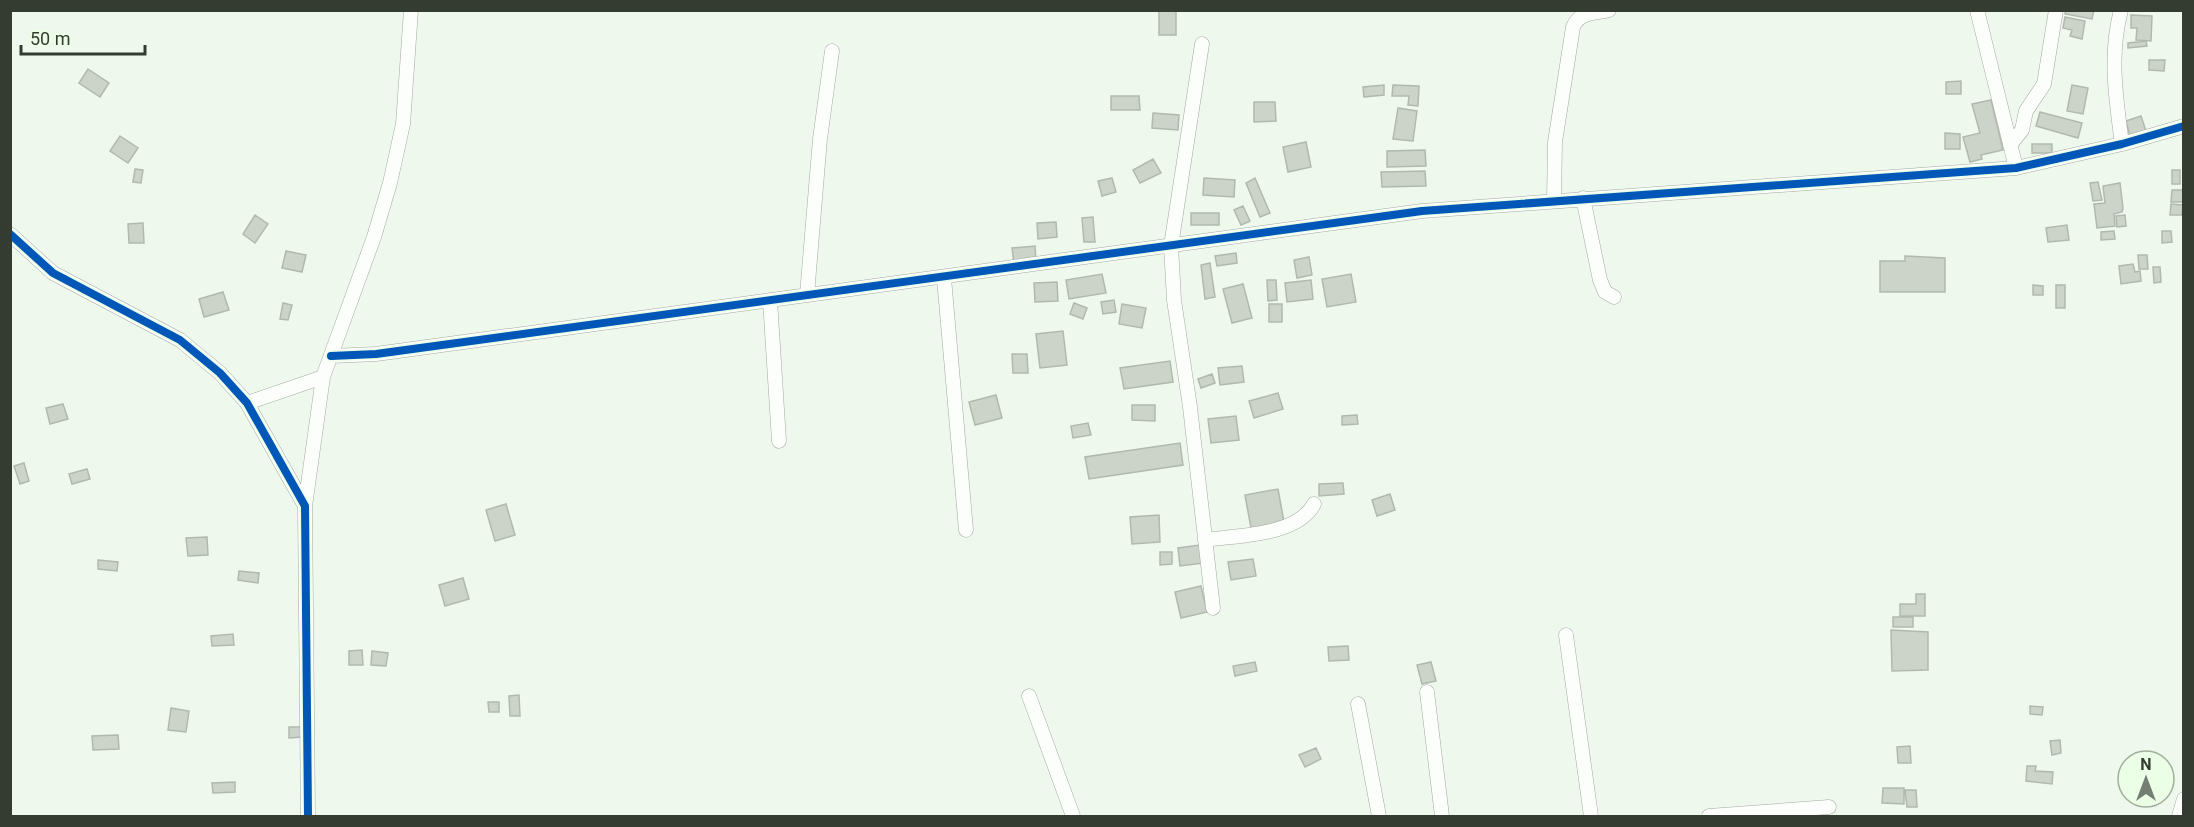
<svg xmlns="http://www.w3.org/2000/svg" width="2194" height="827" font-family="Roboto,sans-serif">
  <rect width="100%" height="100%" fill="#eef8ec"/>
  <path fill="#ccd4ca" stroke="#b1b9af" stroke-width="1.5" d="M 1159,10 L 1176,10 L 1176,35 L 1159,35 Z
    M 2066,10 L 2094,10 L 2092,19 L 2065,14 Z
    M 2131,15 L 2152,16 L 2151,41 L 2136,40 L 2137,28 L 2131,28 Z
    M 2065,17 L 2085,21 L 2082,39 L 2070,36 L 2072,30 L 2063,28 Z
    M 2146,41 L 2147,46 L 2128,48 L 2128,43 Z
    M 2149,60 L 2165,60 L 2164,71 L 2149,70 Z
    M 88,69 L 109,83 L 100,97 L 79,83 Z
    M 1961,81 L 1961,94 L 1946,94 L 1946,82 Z
    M 1384,85 L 1384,95 L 1364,97 L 1363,87 Z
    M 1393,85 L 1419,86 L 1418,106 L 1408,105 L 1409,96 L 1392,96 Z
    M 2072,85 L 2088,88 L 2083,114 L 2067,111 Z
    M 1111,96 L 1139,96 L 1140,110 L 1111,110 Z
    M 1991,100 L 2003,150 L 1981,155 L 1982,159 L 1970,162 L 1963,137 L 1980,133 L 1972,104 Z
    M 1254,102 L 1275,102 L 1276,121 L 1254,122 Z
    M 1398,108 L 1417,111 L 1413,141 L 1393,139 Z
    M 2040,112 L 2082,123 L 2078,138 L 2036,126 Z
    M 1153,113 L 1179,115 L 1178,130 L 1152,128 Z
    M 2141,116 L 2146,131 L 2130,136 L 2126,121 Z
    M 1945,133 L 1960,134 L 1960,149 L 1945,149 Z
    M 120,136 L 138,148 L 128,163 L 110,151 Z
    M 1306,142 L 1311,167 L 1288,172 L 1283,147 Z
    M 2032,144 L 2052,144 L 2052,153 L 2032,153 Z
    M 1425,150 L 1426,166 L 1387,167 L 1387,151 Z
    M 1153,159 L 1161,173 L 1140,183 L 1133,170 Z
    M 135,169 L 143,170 L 141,183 L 133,182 Z
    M 2172,170 L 2180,170 L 2180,184 L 2172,184 Z
    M 1425,171 L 1426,186 L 1382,187 L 1381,172 Z
    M 1112,178 L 1116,192 L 1102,196 L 1098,181 Z
    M 1204,178 L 1235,180 L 1234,197 L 1203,195 Z
    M 1255,178 L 1270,213 L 1260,217 L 1246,183 Z
    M 2098,182 L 2102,200 L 2093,201 L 2090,183 Z
    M 2120,183 L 2123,208 L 2122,212 L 2114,214 L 2115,226 L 2097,228 L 2094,204 L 2105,203 L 2103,186 Z
    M 2172,190 L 2184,190 L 2184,202 L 2171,202 Z
    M 2171,204 L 2183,205 L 2182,215 L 2170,215 Z
    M 1243,206 L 1250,221 L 1241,225 L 1234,210 Z
    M 1191,213 L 1219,213 L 1219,225 L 1191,225 Z
    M 255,215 L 268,224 L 255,243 L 243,234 Z
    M 2125,215 L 2126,226 L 2117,227 L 2116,216 Z
    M 1093,217 L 1095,242 L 1084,242 L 1082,218 Z
    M 1056,222 L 1057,237 L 1038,239 L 1037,223 Z
    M 143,223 L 144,243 L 129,243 L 128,224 Z
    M 2067,225 L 2069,240 L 2048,242 L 2046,228 Z
    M 2114,231 L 2115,239 L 2101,240 L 2101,232 Z
    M 2162,231 L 2171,231 L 2172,242 L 2162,243 Z
    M 1035,246 L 1036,261 L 1014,263 L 1012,248 Z
    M 286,251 L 306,255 L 302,272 L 282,268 Z
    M 1236,253 L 1237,263 L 1217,266 L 1215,256 Z
    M 2138,255 L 2147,255 L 2148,269 L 2139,269 Z
    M 1905,256 L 1945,258 L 1945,292 L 1880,292 L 1880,261 L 1905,261 Z
    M 1309,257 L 1312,275 L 1297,278 L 1294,260 Z
    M 1210,263 L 1215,297 L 1205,299 L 1201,265 Z
    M 2133,264 L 2135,272 L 2140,271 L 2141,281 L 2121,284 L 2119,266 Z
    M 2153,267 L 2160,267 L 2161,282 L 2154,283 Z
    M 1102,274 L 1106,293 L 1069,299 L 1066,280 Z
    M 1351,274 L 1356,302 L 1327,307 L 1322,279 Z
    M 1267,280 L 1276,280 L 1277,300 L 1268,301 Z
    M 1311,280 L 1313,299 L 1287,302 L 1285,283 Z
    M 1057,282 L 1058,301 L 1035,302 L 1034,283 Z
    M 1243,284 L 1252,318 L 1232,323 L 1223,289 Z
    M 2033,285 L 2043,286 L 2043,295 L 2033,295 Z
    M 2056,285 L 2065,285 L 2065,308 L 2056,308 Z
    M 223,292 L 229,310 L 204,317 L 199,299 Z
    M 1114,300 L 1116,312 L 1103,314 L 1101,302 Z
    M 283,303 L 292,305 L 288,320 L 280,319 Z
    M 1074,303 L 1087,308 L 1083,319 L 1070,314 Z
    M 1122,304 L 1146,308 L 1142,328 L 1119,324 Z
    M 1269,304 L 1282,304 L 1282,322 L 1269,322 Z
    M 1063,331 L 1067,365 L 1040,368 L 1036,334 Z
    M 1012,354 L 1027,354 L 1028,373 L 1013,373 Z
    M 1170,361 L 1173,382 L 1124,389 L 1120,368 Z
    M 1242,366 L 1244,382 L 1220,385 L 1218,368 Z
    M 1212,374 L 1215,383 L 1201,388 L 1198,379 Z
    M 1278,393 L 1283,409 L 1254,418 L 1249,401 Z
    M 996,395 L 1002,418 L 975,425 L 969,402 Z
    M 63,404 L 68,419 L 50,424 L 46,408 Z
    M 1132,405 L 1155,405 L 1155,421 L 1132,420 Z
    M 1357,415 L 1358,424 L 1342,425 L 1342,416 Z
    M 1236,416 L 1239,440 L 1211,443 L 1208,419 Z
    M 1088,423 L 1091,435 L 1073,438 L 1071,426 Z
    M 1180,443 L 1183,465 L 1089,479 L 1085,457 Z
    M 24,463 L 29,481 L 20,484 L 14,466 Z
    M 87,469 L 90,479 L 72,484 L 69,474 Z
    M 1343,483 L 1344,494 L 1319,496 L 1319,484 Z
    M 1278,489 L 1284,522 L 1251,528 L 1245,495 Z
    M 1390,494 L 1395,510 L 1377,516 L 1372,500 Z
    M 506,504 L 515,535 L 495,541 L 486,510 Z
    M 1159,515 L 1160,542 L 1132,544 L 1130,517 Z
    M 207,537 L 208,555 L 188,556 L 186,538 Z
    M 1200,545 L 1203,563 L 1180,566 L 1178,548 Z
    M 1160,552 L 1172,552 L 1172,564 L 1160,565 Z
    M 1253,559 L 1256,576 L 1231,580 L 1228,562 Z
    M 98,560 L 118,562 L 117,571 L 98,569 Z
    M 239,571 L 259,573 L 258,583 L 238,580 Z
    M 463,578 L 469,599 L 445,606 L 439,585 Z
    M 1201,586 L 1207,612 L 1181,618 L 1175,592 Z
    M 1916,594 L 1925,594 L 1925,616 L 1900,616 L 1900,604 L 1916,604 Z
    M 1893,617 L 1913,617 L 1913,627 L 1893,627 Z
    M 1891,630 L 1928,632 L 1928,670 L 1892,671 Z
    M 233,634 L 234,645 L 212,646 L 211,636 Z
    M 1348,646 L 1349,660 L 1329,661 L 1328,647 Z
    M 362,650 L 363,665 L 349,665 L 349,651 Z
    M 372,651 L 388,653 L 386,666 L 371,665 Z
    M 1255,662 L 1257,671 L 1235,676 L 1233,666 Z
    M 1431,662 L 1436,681 L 1422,684 L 1417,665 Z
    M 519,695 L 520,716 L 510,716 L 509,696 Z
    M 488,702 L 499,702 L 499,712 L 489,712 Z
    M 2030,706 L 2043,707 L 2042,715 L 2030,714 Z
    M 171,708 L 189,711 L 186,732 L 168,730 Z
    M 289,727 L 302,727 L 303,737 L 289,738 Z
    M 118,735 L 119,749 L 93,750 L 92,736 Z
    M 2060,740 L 2061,753 L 2052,755 L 2050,741 Z
    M 1910,746 L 1911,763 L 1898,763 L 1897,747 Z
    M 1316,748 L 1321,759 L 1305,767 L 1299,755 Z
    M 2027,766 L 2036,766 L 2035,771 L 2053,772 L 2052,784 L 2026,781 Z
    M 235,782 L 235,792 L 213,793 L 212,783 Z
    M 1883,788 L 1904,788 L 1904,804 L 1882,803 Z
    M 1905,790 L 1916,790 L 1917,807 L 1907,807 Z"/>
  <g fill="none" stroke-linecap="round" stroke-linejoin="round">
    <g stroke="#a3aaa1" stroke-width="15">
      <path id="street" d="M 1977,10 L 2016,168
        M 2121,10 C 2109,55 2116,99 2122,144
        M 1202,44 L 1171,246 L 1174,300 L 1190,407 L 1213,608
        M 2010,145 L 2022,130 L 2026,111 L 2044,84 L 2056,10
        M 1583,198 L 1600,280 L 1605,292 L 1614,297
        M 1554,200 L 1555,142 L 1573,27 C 1580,11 1594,14 1609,10
        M 10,234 L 53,273 L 180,340 L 220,373 L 247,403 L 305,506 L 308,816
        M 944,278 L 966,530
        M 807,295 L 820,139 L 832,51
        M 770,300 L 779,441
        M 331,356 L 376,354 L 1422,211 L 2016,168 L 2122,144 L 2184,126
        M 247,403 L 323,377
        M 305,506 L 323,377 L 374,237 L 390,183 L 403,124 L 411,10
        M 1205,540 C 1239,535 1297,536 1314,504
        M 1566,635 L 1591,816
        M 1427,692 L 1442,816
        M 1029,696 L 1073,816
        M 1358,704 L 1379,816
        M 1709,816 L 1829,807
        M 2179,816 L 2184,799"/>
    </g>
    <use href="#street" stroke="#fcfefc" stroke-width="14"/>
    <g stroke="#ebfee6" stroke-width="11">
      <path id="cycleway" d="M 10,234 L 53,273 L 180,340 L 220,373 L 247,403 L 305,506 L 308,816
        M 331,356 L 376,354 L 1422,211 L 2016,168 L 2122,144 L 2184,126"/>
    </g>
    <use href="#cycleway" stroke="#0057b8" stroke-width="8"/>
  </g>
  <rect width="2194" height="827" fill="none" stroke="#343c32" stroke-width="24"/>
  <g transform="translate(2146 779)"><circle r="28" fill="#ebfee6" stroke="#a2b09e" stroke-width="1.5"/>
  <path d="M0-4.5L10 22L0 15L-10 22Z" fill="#757e73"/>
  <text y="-9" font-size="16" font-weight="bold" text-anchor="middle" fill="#343c32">N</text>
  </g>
  <path d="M21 45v9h124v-9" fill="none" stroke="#343c32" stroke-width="3"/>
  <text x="30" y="45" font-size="18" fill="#343c32" stroke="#ebfee6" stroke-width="4.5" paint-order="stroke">50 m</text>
</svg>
